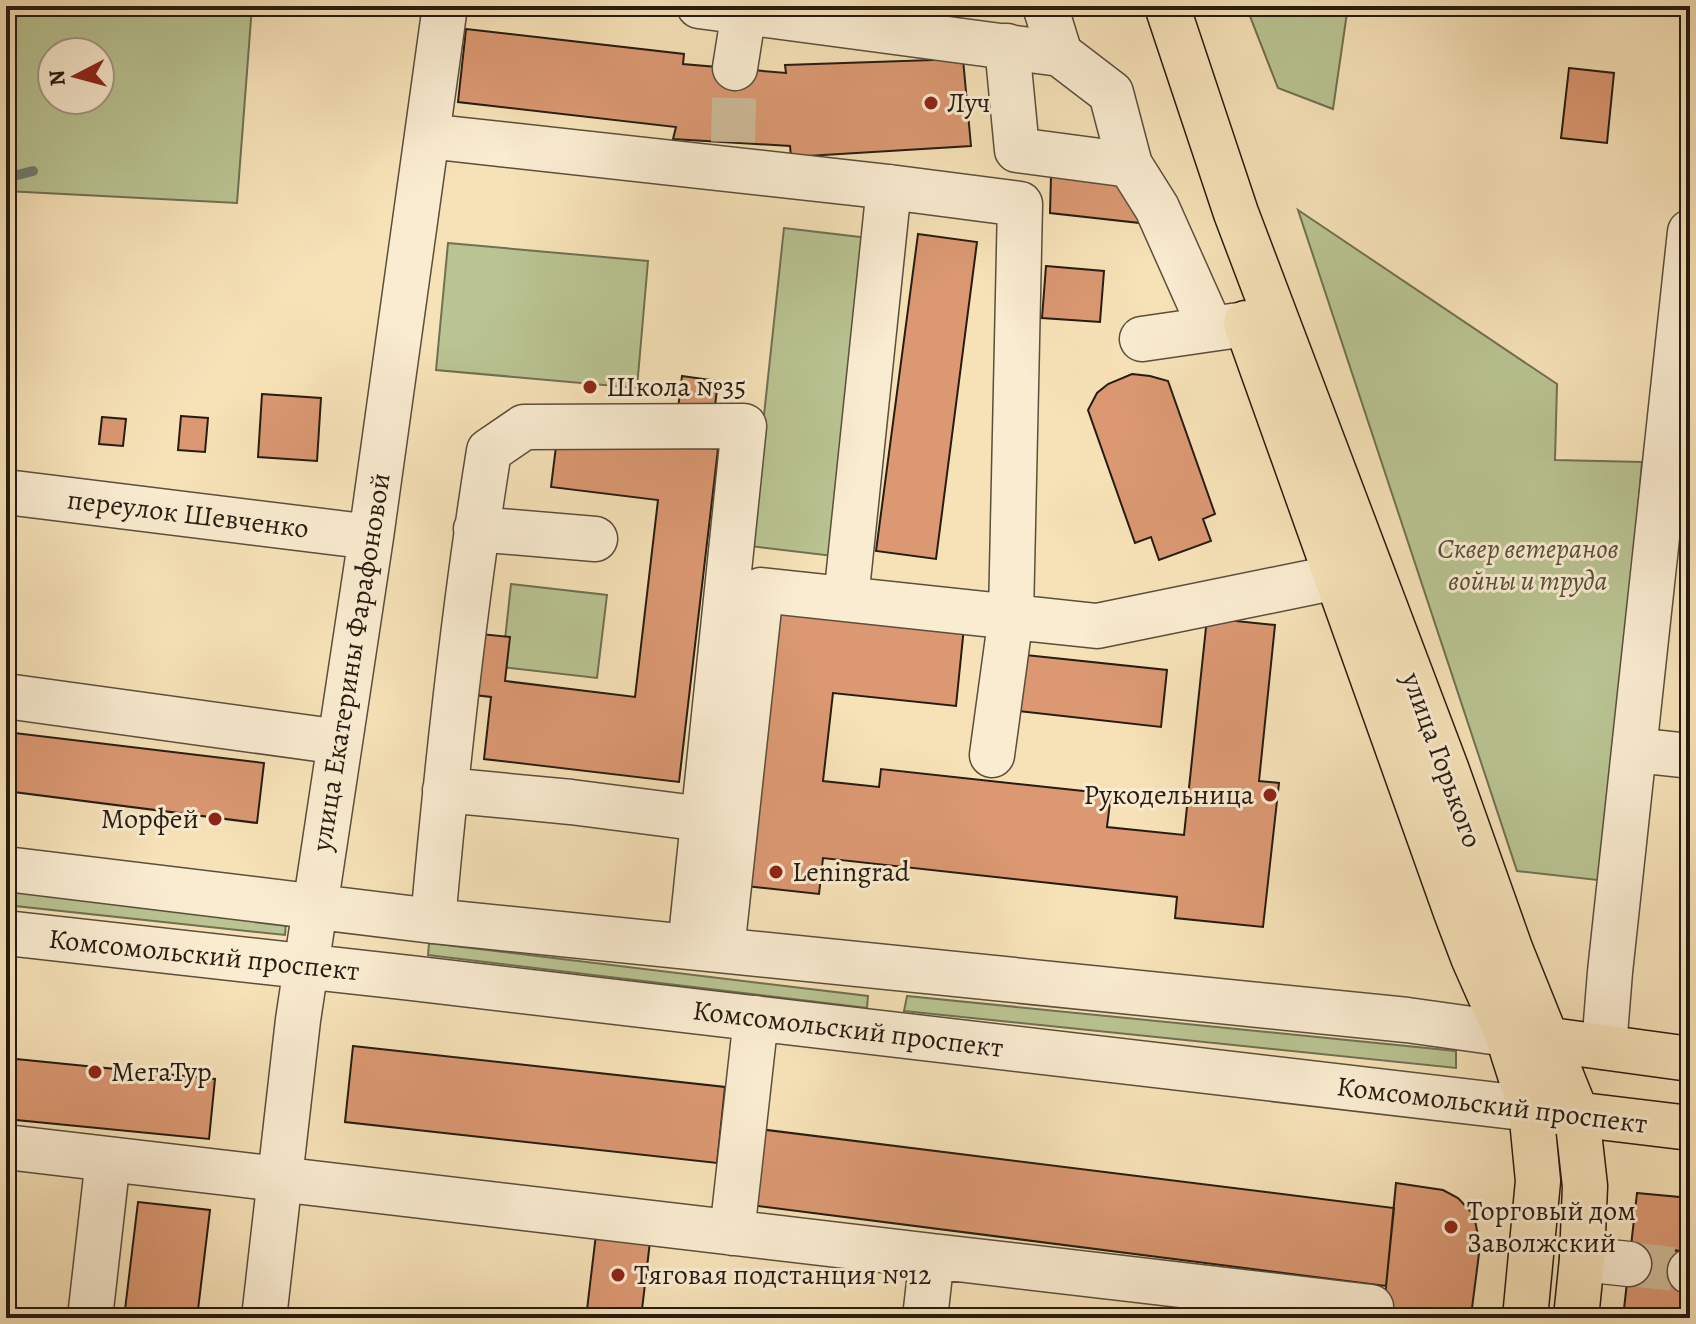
<svg xmlns="http://www.w3.org/2000/svg" width="1696" height="1324" font-family="Alegreya,serif">
  <rect width="100%" height="100%" fill="#f7e2b8"/>
  <filter id="stains"><feTurbulence type="fractalNoise" baseFrequency=".0025" numOctaves="4"/><feColorMatrix values="0 0 0 0 .2 0 0 0 0 .09 0 0 0 0 .02 0 0 0 .5 -.17"/></filter>
  <radialGradient id="worn" r=".72"><stop offset=".6" stop-color="#630" stop-opacity="0"/><stop offset="1" stop-color="#630" stop-opacity=".3"/></radialGradient>
  <path fill="#b9c492" stroke="#707052" stroke-width="2" fill-rule="evenodd" d="M 6,6 L 252,6 L 237,203 L 6,191 ZM 100,52 L 100,100 L 52,100 L 52,52 Z
    M 1246,6 L 1348,6 L 1333,109 L 1278,88 Z
    M 1298,210 L 1557,384 L 1555,460 L 1642,462 L 1606,881 L 1517,871 Z
    M 784,228 L 868,238 L 833,556 L 750,546 Z
    M 448,243 L 648,261 L 637,388 L 436,370 Z
    M 511,584 L 607,595 L 597,678 L 502,667 Z
    M 6,890 L 286,922 L 285,935 L 6,905 Z
    M 429,943 L 868,996 L 867,1008 L 428,955 Z
    M 907,996 L 1456,1051 L 1456,1068 L 904,1011 Z"/>
  <g fill="none" stroke-linecap="round" stroke-linejoin="round">
    <path stroke="#6e7d73" stroke-width="10" d="M 6,178 L 33,171"/>
  </g>
  <path fill="#db9872" stroke="#261c12" stroke-width="2" d="M 466,29 L 684,54 L 683,64 L 786,73 L 785,65 L 963,59 L 971,146 L 791,157 L 790,146 L 673,139 L 676,127 L 458,102 Z
    M 1569,68 L 1614,73 L 1607,143 L 1561,138 Z
    M 1051,176 L 1136,187 L 1149,224 L 1050,213 Z
    M 918,234 L 977,242 L 936,559 L 876,551 Z
    M 1046,266 L 1104,271 L 1100,322 L 1042,318 Z
    M 1132,374 L 1150,376 L 1168,381 L 1215,514 L 1203,519 L 1211,541 L 1159,560 L 1151,537 L 1135,543 L 1088,410 L 1097,393 L 1108,384 Z
    M 682,376 L 718,381 L 714,414 L 678,409 Z
    M 262,394 L 321,398 L 317,461 L 258,457 Z
    M 181,416 L 208,418 L 205,452 L 178,450 Z
    M 102,417 L 126,419 L 123,446 L 99,444 Z
    M 558,430 L 718,449 L 679,782 L 484,759 L 491,697 L 474,695 L 481,634 L 510,637 L 505,681 L 635,697 L 658,500 L 551,487 Z
    M 768,606 L 964,627 L 956,706 L 833,693 L 823,781 L 879,787 L 881,769 L 1111,794 L 1107,827 L 1184,835 L 1207,618 L 1275,625 L 1259,781 L 1279,783 L 1263,927 L 1175,918 L 1177,897 L 823,858 L 819,894 L 737,885 Z
    M 1015,654 L 1167,670 L 1161,727 L 1009,710 Z
    M 6,732 L 264,763 L 257,823 L 6,791 Z
    M 1690,880 L 1690,973 L 1681,972 Z
    M 353,1046 L 725,1087 L 717,1163 L 345,1122 Z
    M 6,1058 L 215,1079 L 209,1139 L 6,1119 Z
    M 759,1129 L 1394,1208 L 1386,1286 L 750,1205 Z
    M 1396,1183 L 1443,1190 L 1458,1198 L 1474,1215 L 1480,1246 L 1471,1316 L 1384,1308 Z
    M 1637,1193 L 1690,1198 L 1690,1252 L 1631,1246 Z
    M 138,1202 L 210,1210 L 197,1318 L 124,1318 Z
    M 597,1226 L 651,1233 L 641,1318 L 586,1318 Z
    M 1631,1246 L 1690,1252 L 1685,1318 L 1623,1318 Z
    M 1384,1308 L 1446,1314 L 1445,1318 L 1383,1318 Z"/>
  <g fill="none" stroke-linecap="round" stroke-linejoin="round">
    <path stroke="#cdba97" stroke-width="44" stroke-dasharray="44 22" stroke-linecap="butt" d="M 733,142 L 735,68
      M 1629,1264 L 1690,1271"/>
    <g stroke="#5a4e3c" stroke-width="47">
      <path id="minor" d="M 699,6 L 1060,54
        M 1045,6 L 1060,54 L 1111,93 L 1130,165
        M 1007,46 L 1017,150 L 1130,165 L 1157,208 L 1211,329 L 1246,324
        M 735,68 L 744,11
        M 427,136 L 889,187 L 1020,204 L 1011,616 L 992,755
        M 1142,339 L 1211,329
        M 6,492 L 371,537
        M 476,529 L 595,539
        M 846,599 L 889,187
        M 6,696 L 340,742
        M 1635,750 L 1690,756
        M 445,790 L 571,802 L 703,819
        M 6,869 L 433,921 L 1407,1020 L 1507,1034
        M 433,921 C 447,764 464,607 489,451 L 524,427 L 744,426 L 690,947
        M 6,933 L 411,978 L 1531,1109
        M 722,950 L 761,590 L 1097,626 L 1337,577
        M 1604,1047 L 1610,972 L 1690,232
        M 6,1147 L 932,1256 L 925,1318
        M 732,1233 L 756,1018
        M 932,1256 L 1371,1307 L 1370,1318
        M 1582,1259 L 1629,1264
        M 1690,1271 L 1690,1272
        M 90,1318 L 108,1159
        M 264,1318 L 298,1020 L 371,537 L 445,6"/>
    </g>
    <g stroke="#261c12" stroke-width="47">
      <path id="major" d="M 1167,6 L 1236,213 L 1446,768 L 1511,951 L 1577,1115 L 1585,1186 L 1582,1259 L 1576,1318
        M 1246,323 L 1456,912 L 1473,957 L 1507,1034 L 1531,1109 L 1538,1181 L 1525,1318
        M 1521,1036 L 1690,1059
        M 1549,1111 L 1690,1128"/>
    </g>
    <use href="#minor" stroke="#faecd1" stroke-width="44"/>
    <use href="#major" stroke="#f7e2b8" stroke-width="44"/>
  </g>
  <g fill="#8f2418" stroke="#faecd1" stroke-width="3">
    <circle cx="931" cy="103" r="8"/>
    <circle cx="590" cy="387" r="8"/>
    <circle cx="1270" cy="795" r="8"/>
    <circle cx="215" cy="819" r="8"/>
    <circle cx="776" cy="872" r="8"/>
    <circle cx="95" cy="1072" r="8"/>
    <circle cx="1451" cy="1227" r="8"/>
    <circle cx="618" cy="1275" r="8"/>
  </g>
  <g text-anchor="middle" dominant-baseline="central" stroke-width="6" stroke-linejoin="round" paint-order="stroke">
    <g font-size="28" fill="#261c12" stroke="#faecd1" text-anchor="start">
      <text x="947" y="103">Луч</text>
      <text x="606" y="387">Школа №35</text>
      <text x="1254" y="795" text-anchor="end">Рукодельница</text>
      <text x="199" y="819" text-anchor="end">Морфей</text>
      <text x="792" y="872">Leningrad</text>
      <text x="111" y="1072">МегаТур</text>
      <text x="1467" y="1211">Торговый дом<tspan x="1467" dy="32">Заволжский</tspan></text>
      <text x="634" y="1275">Тяговая подстанция №12</text>
    </g>
    <g font-size="28" fill="#261c12" stroke="#faecd1">
      <text transform="translate(188 514) rotate(7)">переулок Шевченко</text>
      <text transform="translate(351 662) rotate(-81)">улица Екатерины Фарафоновой</text>
      <text transform="translate(1442 760) rotate(70)">улица Горького</text>
      <text transform="translate(204 955) rotate(6)">Комсомольский проспект</text>
      <text transform="translate(848 1029) rotate(7)">Комсомольский проспект</text>
      <text transform="translate(1492 1105) rotate(7)">Комсомольский проспект</text>
    </g>
    <g font-size="28" font-style="italic" fill="#524e38" stroke="#faecd1">
      <text x="1528" y="549">Сквер ветеранов<tspan x="1528" dy="32">войны и труда</tspan></text>
    </g>
  </g>
  <rect width="1696" height="1324" fill="none" stroke="#f7e2b8" stroke-width="32"/>
  <rect x="8" y="8" width="1680" height="1308" fill="none" stroke="#261c12" stroke-width="4"/>
  <rect x="16" y="16" width="1664" height="1292" fill="none" stroke="#261c12" stroke-width="2"/>
  <g transform="translate(76 76) rotate(264)"><circle r="38" fill="#faecd1" stroke="#a59985" stroke-width="2"/>
  <path d="M0-6L14 30L0 20L-14 30Z" fill="#8f2418"/>
  <text y="-12" font-size="22" font-weight="bold" text-anchor="middle" fill="#261c12">N</text>
  </g>
  <rect width="100%" height="100%" filter="url(#stains)"/>
  <rect width="100%" height="100%" fill="url(#worn)"/>
</svg>
